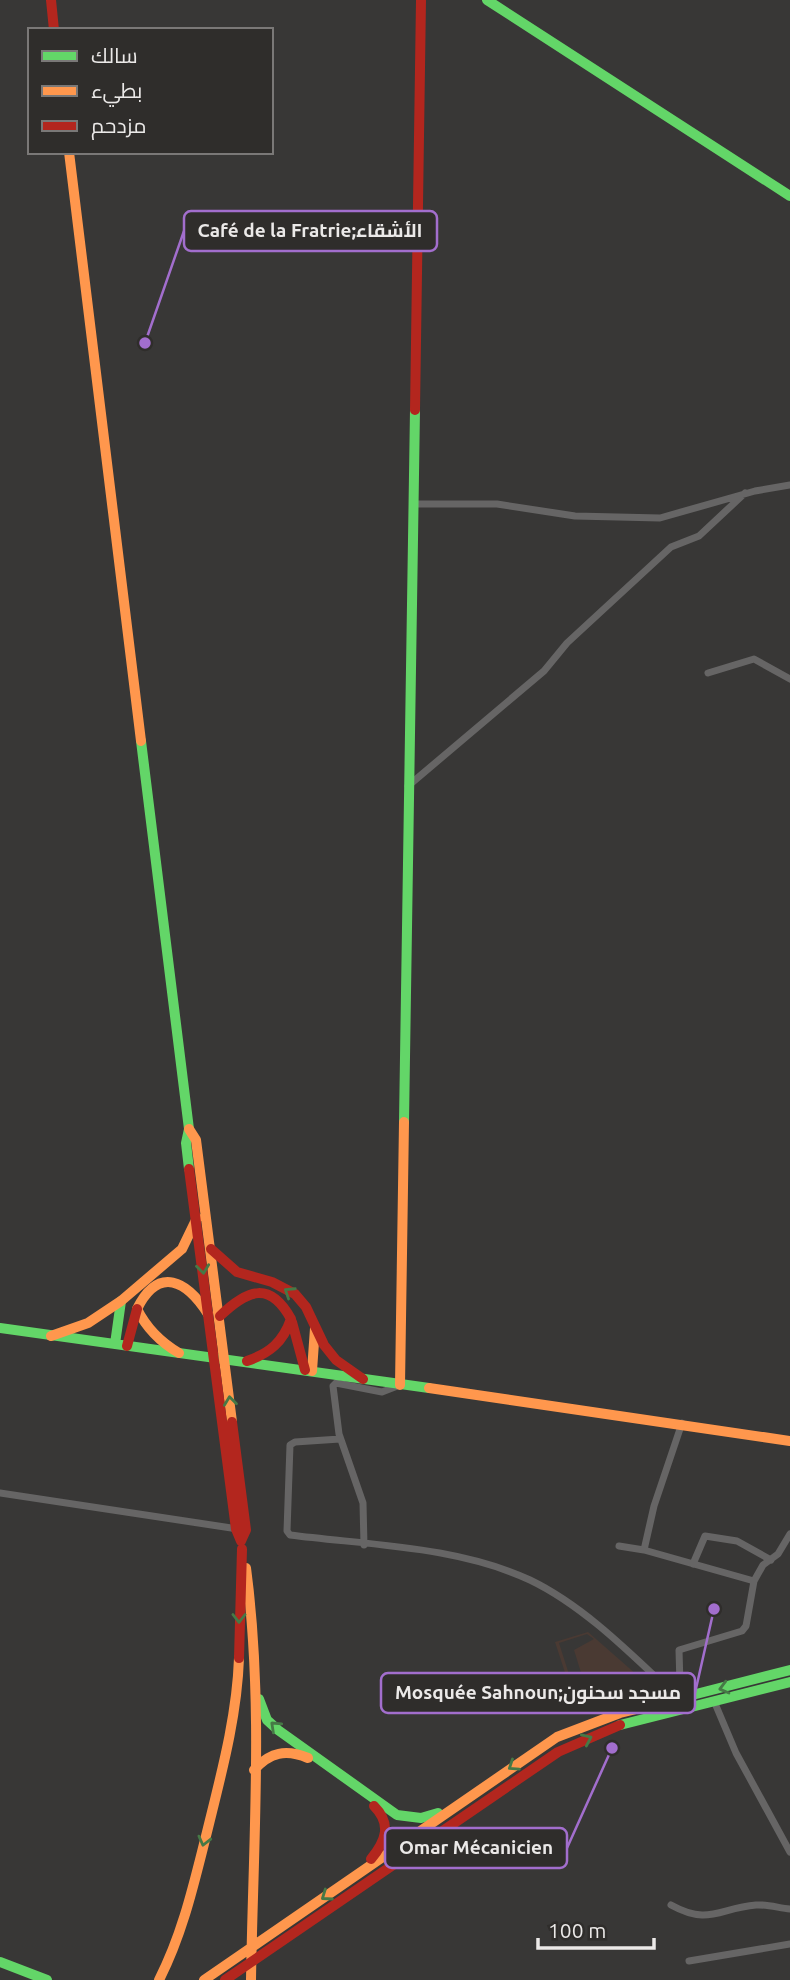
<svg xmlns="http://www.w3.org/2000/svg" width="790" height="1980" font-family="Ubuntu,Cairo,sans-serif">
  <rect width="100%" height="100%" fill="#383736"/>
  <path fill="#4a3a33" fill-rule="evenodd" d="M 588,1632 L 645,1682 L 575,1703 L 555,1642 ZM 587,1634 L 594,1639 L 574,1650 L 586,1689 L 575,1693 L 559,1643 Z"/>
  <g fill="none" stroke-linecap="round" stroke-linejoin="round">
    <path stroke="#666565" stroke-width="7" d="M 413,504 L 497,504 L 575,516 L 660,518 L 755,491 L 790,485
      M 708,673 L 754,659 L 790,679
      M 408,786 L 544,671 L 567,643 L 671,547 L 699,536 L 745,493
      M 340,1439 L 295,1442 L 290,1445 L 287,1531 L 290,1535 C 368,1545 457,1546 530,1580 C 586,1607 634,1657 679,1699
      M 0,1493 L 238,1529
      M 364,1545 L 363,1503 L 339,1434 L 333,1386 L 336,1383 L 382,1392 L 400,1385
      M 619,1546 L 644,1550 L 754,1581
      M 644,1550 L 654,1506 L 682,1423
      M 693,1564 L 705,1536 L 737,1541 L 771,1560
      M 677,1697 L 680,1685 L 679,1650 L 742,1631 L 746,1626 L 754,1581 L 763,1565 L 778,1554 L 790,1534
      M 714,1701 L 736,1753 L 790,1852
      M 671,1905 C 709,1926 719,1908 756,1905 C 767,1904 779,1908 790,1909
      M 689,1961 L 790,1944"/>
    <path stroke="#63d668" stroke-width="10" d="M 487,0 L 790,196
      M 141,741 L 189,1129 L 186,1143 L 189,1169
      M 404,1122 L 415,410
      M 0,1328 L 429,1388
      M 115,1344 L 121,1301
      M 259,1699 L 267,1720 L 278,1730 L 397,1815 L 421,1818 L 438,1813
      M 661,1703 L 790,1670
      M 620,1725 L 790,1682
      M 0,1962 L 47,1980"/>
    <path stroke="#ff974d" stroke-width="10" d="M 69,152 L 141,741
      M 189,1129 L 196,1140 L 232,1422
      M 51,1336 L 88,1323 L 121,1301 L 182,1249 L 197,1218
      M 179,1353 C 160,1342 147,1329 137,1309 C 159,1265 187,1281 208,1314
      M 312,1371 L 315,1328
      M 400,1385 L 404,1122
      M 429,1388 L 790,1441
      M 246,1568 C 264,1704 253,1843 251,1980
      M 254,1770 C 270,1752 286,1749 308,1758
      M 159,1980 C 183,1933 194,1883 207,1832 C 221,1775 237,1717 239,1658
      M 204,1980 L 557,1737 L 620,1713 L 661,1703"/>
    <path stroke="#b3261e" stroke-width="10" d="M 51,0 L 54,30
      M 415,410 L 421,0
      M 189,1169 L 236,1529 L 241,1541
      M 211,1249 L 237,1272 L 272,1282 L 295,1294 L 306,1307 L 324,1345 L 336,1360 L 363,1379
      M 220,1316 C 248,1289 270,1281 291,1319 C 283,1342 270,1353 247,1361
      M 292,1322 L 305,1370
      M 127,1346 L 137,1309
      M 232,1422 L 246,1530 L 241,1541
      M 239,1658 L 242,1549
      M 371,1859 C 386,1841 392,1824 374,1806
      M 225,1980 L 558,1752 L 620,1725"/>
  </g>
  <defs><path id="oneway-chevron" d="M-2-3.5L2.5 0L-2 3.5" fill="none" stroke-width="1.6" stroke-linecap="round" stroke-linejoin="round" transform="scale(1.75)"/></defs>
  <g stroke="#467946">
    <use href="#oneway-chevron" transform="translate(203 1269) rotate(83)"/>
    <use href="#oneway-chevron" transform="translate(289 1292) rotate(-147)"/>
    <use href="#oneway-chevron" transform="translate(230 1401) rotate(-97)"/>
    <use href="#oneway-chevron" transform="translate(239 1618) rotate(90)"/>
    <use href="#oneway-chevron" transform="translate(724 1688) rotate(165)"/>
    <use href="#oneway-chevron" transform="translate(275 1726) rotate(-137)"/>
    <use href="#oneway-chevron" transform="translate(587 1739) rotate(-24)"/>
    <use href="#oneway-chevron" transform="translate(513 1766) rotate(146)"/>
    <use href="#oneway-chevron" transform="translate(204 1841) rotate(104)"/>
    <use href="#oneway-chevron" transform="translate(326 1896) rotate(145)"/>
  </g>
  <path fill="none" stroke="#a26ecd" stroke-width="2.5" d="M145 343L184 231M714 1609L695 1693M612 1748L567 1848"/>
  <g fill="#a26ecd" stroke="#2f2d2b" stroke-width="2.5">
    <circle cx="145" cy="343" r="7"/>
    <circle cx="714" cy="1609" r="7"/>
    <circle cx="612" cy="1748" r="7"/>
  </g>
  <g fill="#2f2d2b" stroke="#a26ecd" stroke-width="2.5">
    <rect x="184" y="211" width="253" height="40" rx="7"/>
    <rect x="381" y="1673" width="314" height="40" rx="7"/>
    <rect x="385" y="1828" width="182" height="40" rx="7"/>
  </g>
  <g font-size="19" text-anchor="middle" font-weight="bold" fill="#ebe9e8">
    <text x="310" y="237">Café de la Fratrie;الأشقاء</text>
    <text x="538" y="1699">Mosquée Sahnoun;مسجد سحنون</text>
    <text x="476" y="1854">Omar Mécanicien</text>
  </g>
  <rect x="28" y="28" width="245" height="126" fill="#2f2d2b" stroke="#7a7877" stroke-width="2"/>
  <rect x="42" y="51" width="35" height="10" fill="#63d668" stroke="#7a7877" stroke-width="2"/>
  <text x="91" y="63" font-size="21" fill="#ebe9e8">سالك</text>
  <rect x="42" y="86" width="35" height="10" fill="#ff974d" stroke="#7a7877" stroke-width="2"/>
  <text x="91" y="98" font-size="21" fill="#ebe9e8">بطيء</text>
  <rect x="42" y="121" width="35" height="10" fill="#b3261e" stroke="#7a7877" stroke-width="2"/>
  <text x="91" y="133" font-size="21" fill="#ebe9e8">مزدحم</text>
  <path d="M538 1938v10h116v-10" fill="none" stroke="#ebe9e8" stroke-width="3.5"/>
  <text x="548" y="1938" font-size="21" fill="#ebe9e8" stroke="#2f2d2b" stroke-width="5" paint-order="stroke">100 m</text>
</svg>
